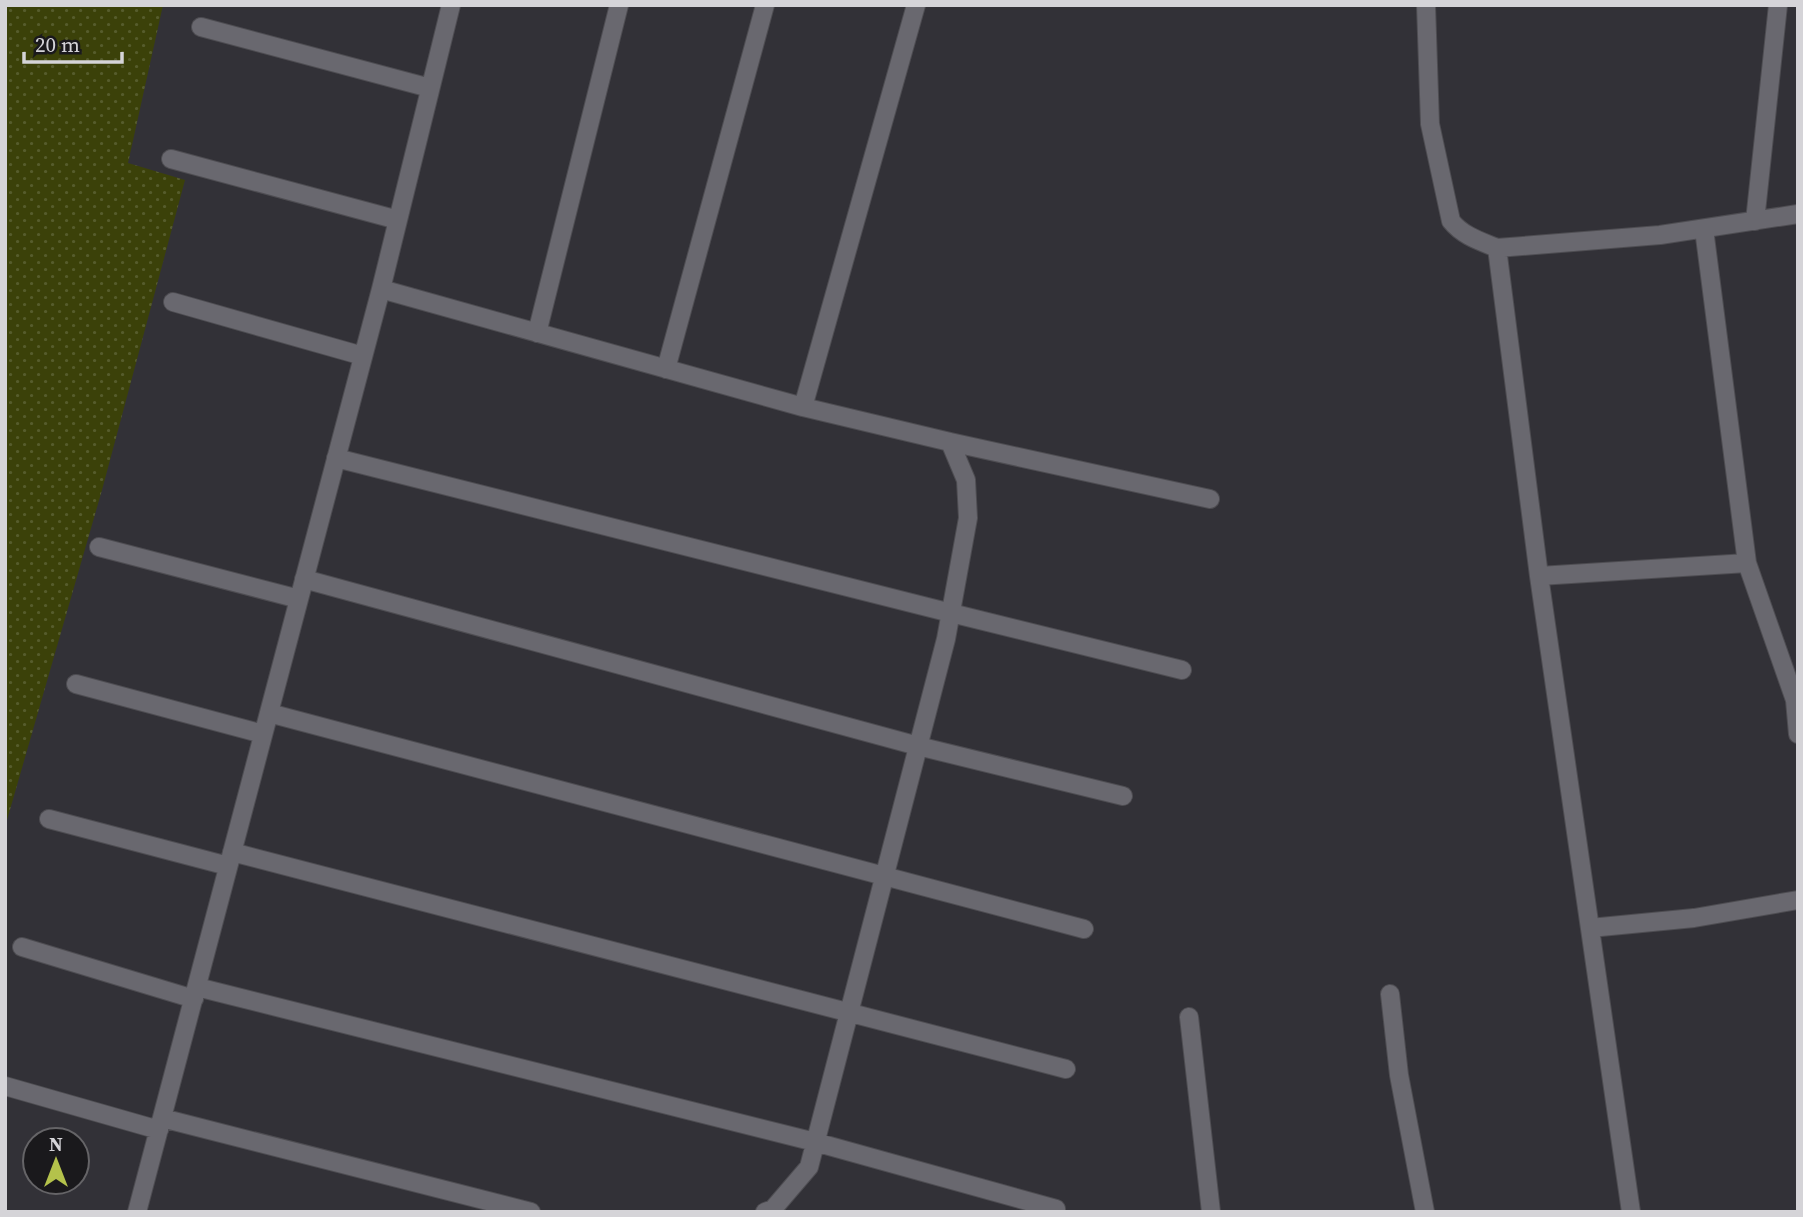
<svg xmlns="http://www.w3.org/2000/svg" width="1803" height="1217" font-family="'Source Serif 4',serif">
  <defs>
    <pattern id="grass-dots" width="8" height="8" patternUnits="userSpaceOnUse" patternTransform="scale(1.75)"><rect width="8" height="8" fill="#3b4109"/><path d="M2 2h.1M6 6h.1" fill="none" stroke="#565c2c" stroke-width="1.8" stroke-linecap="round"/></pattern>
  </defs>
  <rect width="100%" height="100%" fill="#323137"/>
  <path fill="url(#grass-dots)" d="M 5,5 L 163,5 L 128,163 L 185,180 L 102,490 L 5,827 Z"/>
  <g fill="none" stroke-linecap="round" stroke-linejoin="round">
    <g stroke="#4e4d52" stroke-width="20">
      <path id="street" d="M 1426,5 L 1430,124 L 1451,221 C 1463,236 1480,241 1497,248 L 1660,235 L 1798,214
        M 201,27 L 430,88
        M 171,159 L 398,220
        M 1755,221 L 1778,5
        M 1704,229 L 1747,563 L 1795,700 L 1798,734
        M 1497,248 L 1539,576 L 1631,1212
        M 381,289 L 803,407 L 950,442 L 966,480 L 968,518 L 946,639 L 809,1167 L 773,1209 L 765,1212
        M 173,302 L 363,356
        M 537,333 L 619,5
        M 666,369 L 765,5
        M 803,407 L 916,5
        M 950,442 L 1210,499
        M 336,458 L 951,613 L 1182,670
        M 99,547 L 299,599
        M 1539,576 L 1747,563
        M 304,579 L 918,746 L 1123,796
        M 76,684 L 263,734
        M 269,713 L 1084,929
        M 49,819 L 228,866
        M 232,852 L 1066,1069
        M 1590,928 L 1694,918 L 1798,900
        M 22,947 L 194,999
        M 197,987 L 815,1142 L 1056,1209
        M 1390,994 L 1399,1075 L 1425,1212
        M 1189,1017 L 1211,1212
        M 5,1086 L 159,1130
        M 162,1118 L 531,1212
        M 137,1212 L 381,289 L 451,5"/>
    </g>
    <use href="#street" stroke="#69686f" stroke-width="18"/>
  </g>
  <rect width="1803" height="1217" fill="none" stroke="#d5d4d8" stroke-width="14"/>
  <g transform="translate(56 1161)"><circle r="33" fill="#1a191c" stroke="#656467" stroke-width="2"/>
  <path d="M0-5L12 26L0 18L-12 26Z" fill="#b4c24b"/>
  <text y="-10" font-size="19" font-weight="bold" text-anchor="middle" fill="#d5d4d8">N</text>
  </g>
  <path d="M24 52v10h98v-10" fill="none" stroke="#d5d4d8" stroke-width="3.5"/>
  <text x="35" y="52" font-size="21" fill="#d5d4d8" stroke="#1a191c" stroke-width="5" paint-order="stroke">20 m</text>
</svg>
